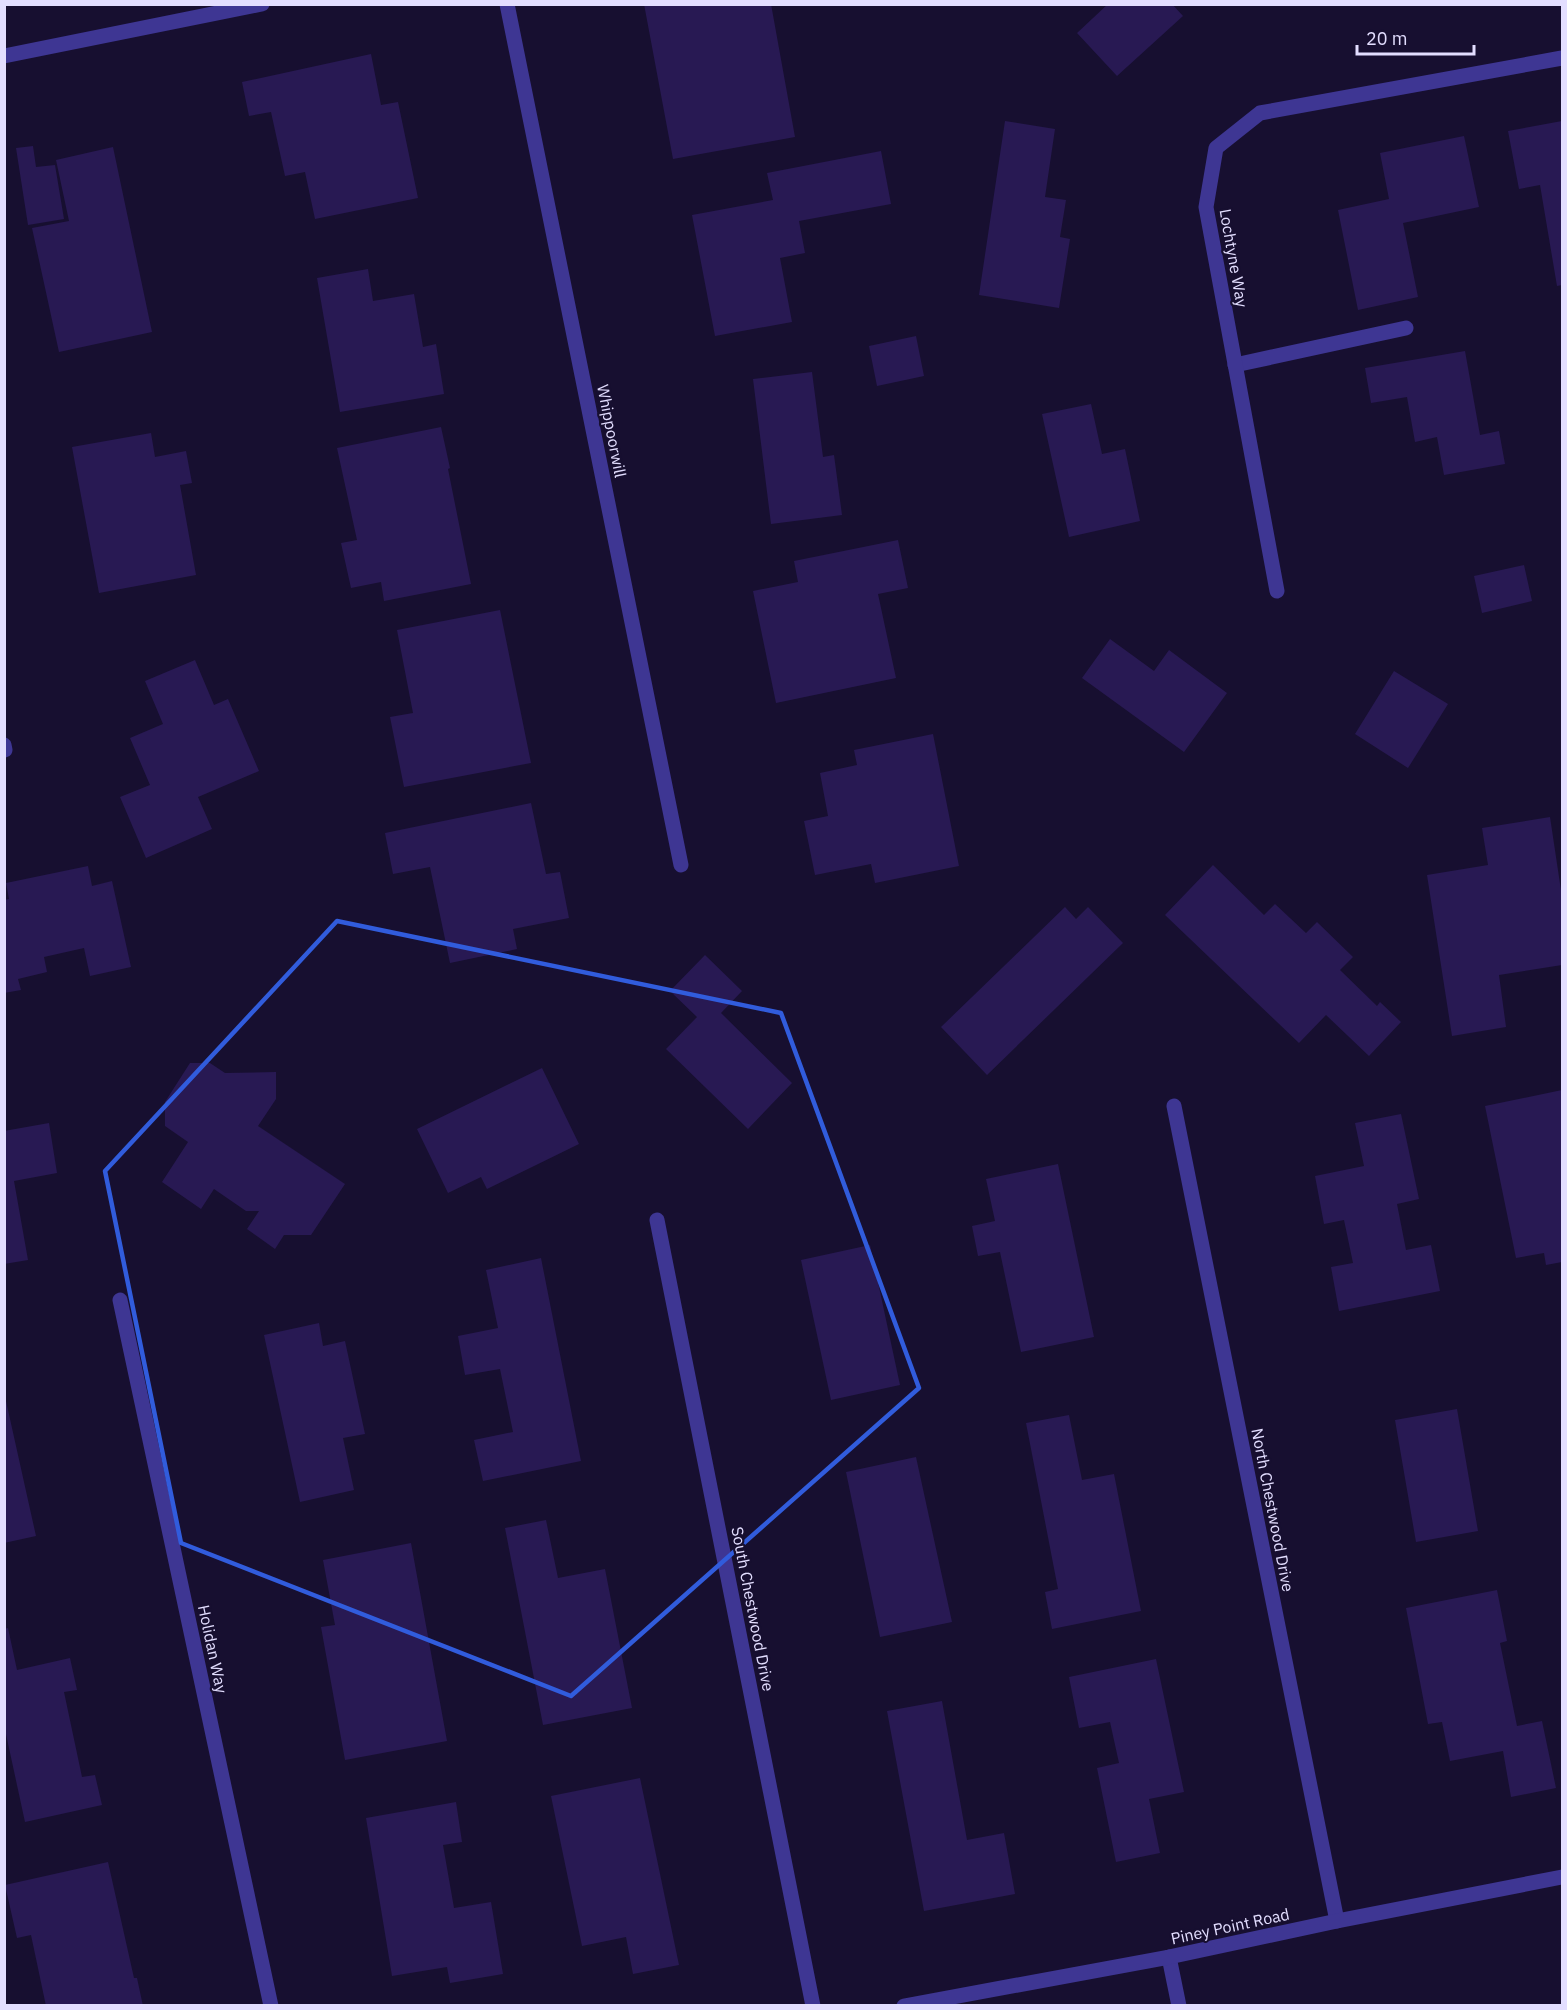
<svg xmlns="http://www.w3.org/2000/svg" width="1567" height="2010" font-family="'IBM Plex Sans',sans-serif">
  <rect width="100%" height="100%" fill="#170f30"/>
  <path fill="#281953" d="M 644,4 L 771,4 L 795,137 L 673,159 Z
    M 1108,4 L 1172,4 L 1183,16 L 1117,76 L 1077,33 Z
    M 371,54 L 381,105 L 398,102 L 418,198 L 315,219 L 305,172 L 285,176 L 271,112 L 249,116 L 242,82 Z
    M 1005,121 L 1055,129 L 1045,197 L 1066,200 L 1060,237 L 1070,239 L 1059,308 L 979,295 Z
    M 1562,121 L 1562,285 L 1557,286 L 1540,185 L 1519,189 L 1508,131 Z
    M 1464,136 L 1479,207 L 1403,223 L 1418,297 L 1358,310 L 1338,210 L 1389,199 L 1380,153 Z
    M 33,146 L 36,167 L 55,165 L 64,219 L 28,225 L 16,148 Z
    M 113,147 L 152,332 L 59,352 L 32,228 L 69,221 L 56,160 Z
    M 881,151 L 891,204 L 799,221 L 805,253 L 780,258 L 792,322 L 715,336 L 692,215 L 773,200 L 767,173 Z
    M 368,269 L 373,301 L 414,294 L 423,347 L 436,344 L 444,394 L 340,412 L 317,278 Z
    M 916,336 L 924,376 L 877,386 L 869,346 Z
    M 1465,351 L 1480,435 L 1499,431 L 1505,464 L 1444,475 L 1437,437 L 1415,442 L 1407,397 L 1371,403 L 1365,368 Z
    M 812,372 L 823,457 L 834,455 L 842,515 L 771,524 L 753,379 Z
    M 1091,404 L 1102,454 L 1125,449 L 1140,521 L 1069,537 L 1042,414 Z
    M 441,427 L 450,468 L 448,469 L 471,584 L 384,601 L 381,582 L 351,588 L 341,543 L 357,540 L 337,448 Z
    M 151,433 L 155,457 L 186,451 L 192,483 L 180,485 L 196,575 L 99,593 L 72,447 Z
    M 898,540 L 908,588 L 878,594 L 896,678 L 776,703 L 753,591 L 798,582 L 794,561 Z
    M 1524,565 L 1532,601 L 1482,613 L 1474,576 Z
    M 500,610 L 531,763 L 404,787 L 390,717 L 413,713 L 397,630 Z
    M 1110,639 L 1154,671 L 1169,650 L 1227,693 L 1184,752 L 1082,678 Z
    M 195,660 L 214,705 L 228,699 L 259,771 L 198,797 L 212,829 L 146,858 L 120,797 L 150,785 L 130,738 L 163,724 L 145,681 Z
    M 1394,671 L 1448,704 L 1408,768 L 1355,734 Z
    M 933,734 L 959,866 L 875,883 L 871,864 L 815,875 L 804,821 L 828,816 L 820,773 L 857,765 L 854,750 Z
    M 531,803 L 546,874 L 560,872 L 569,918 L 513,929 L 517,949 L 450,963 L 430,867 L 393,874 L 385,833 Z
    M 1550,817 L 1562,897 L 1562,965 L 1499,975 L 1506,1027 L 1452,1036 L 1427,875 L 1488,865 L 1482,828 Z
    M 1213,865 L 1264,915 L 1275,904 L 1306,933 L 1317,922 L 1353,957 L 1340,970 L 1377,1006 L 1380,1002 L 1401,1022 L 1369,1056 L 1326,1015 L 1299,1043 L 1165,915 Z
    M 88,866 L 92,886 L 112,881 L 131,967 L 90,976 L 84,948 L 44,957 L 47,972 L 18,979 L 21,990 L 4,993 L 4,900 L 9,899 L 6,883 Z
    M 1065,907 L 1076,919 L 1088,907 L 1123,943 L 987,1075 L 941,1027 Z
    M 705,955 L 742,991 L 721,1013 L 792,1083 L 748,1129 L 666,1049 L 697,1017 L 670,991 Z
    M 190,1063 L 210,1063 L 225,1073 L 276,1072 L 276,1099 L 258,1126 L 345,1184 L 311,1235 L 284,1235 L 275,1249 L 247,1229 L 259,1211 L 246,1211 L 214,1189 L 201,1209 L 162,1182 L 188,1142 L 165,1126 L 165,1102 Z
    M 542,1068 L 579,1144 L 487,1189 L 481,1177 L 448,1193 L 417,1129 Z
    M 1562,1090 L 1562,1262 L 1546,1265 L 1544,1253 L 1516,1258 L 1485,1106 Z
    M 1401,1114 L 1419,1199 L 1397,1204 L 1406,1250 L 1431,1245 L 1440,1291 L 1339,1311 L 1331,1267 L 1353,1263 L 1344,1220 L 1324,1224 L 1315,1176 L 1364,1166 L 1355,1123 Z
    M 49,1123 L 57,1173 L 14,1181 L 28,1260 L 4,1264 L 4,1131 Z
    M 1058,1164 L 1094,1337 L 1021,1352 L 1000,1252 L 978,1256 L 972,1226 L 995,1221 L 986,1179 Z
    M 870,1245 L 900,1385 L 831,1400 L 801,1260 Z
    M 541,1258 L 581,1461 L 483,1481 L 474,1440 L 513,1432 L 500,1369 L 465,1375 L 458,1336 L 498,1328 L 486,1270 Z
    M 319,1323 L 323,1346 L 345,1341 L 365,1434 L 343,1438 L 354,1490 L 300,1502 L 264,1335 Z
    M 4,1392 L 36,1536 L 4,1543 Z
    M 1457,1409 L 1478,1531 L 1416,1542 L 1395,1420 Z
    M 1069,1415 L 1082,1480 L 1114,1474 L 1141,1611 L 1052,1629 L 1045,1592 L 1058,1589 L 1026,1423 Z
    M 916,1457 L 952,1622 L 880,1637 L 846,1472 Z
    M 546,1520 L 558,1578 L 605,1569 L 632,1708 L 543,1725 L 505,1528 Z
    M 411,1543 L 447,1741 L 345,1760 L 321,1627 L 335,1625 L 323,1560 Z
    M 1497,1590 L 1507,1641 L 1500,1643 L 1517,1726 L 1542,1721 L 1556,1788 L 1511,1797 L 1503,1751 L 1450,1761 L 1442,1722 L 1428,1724 L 1406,1608 Z
    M 8,1628 L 17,1670 L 70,1658 L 77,1690 L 64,1692 L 82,1777 L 95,1775 L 102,1805 L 25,1822 L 4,1725 L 4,1629 Z
    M 1156,1659 L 1184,1792 L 1149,1799 L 1160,1853 L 1116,1862 L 1097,1768 L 1119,1763 L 1110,1722 L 1079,1728 L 1069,1677 Z
    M 942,1701 L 967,1840 L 1004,1833 L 1015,1894 L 924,1911 L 887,1711 Z
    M 640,1778 L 679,1965 L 633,1974 L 626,1937 L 582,1946 L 551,1796 Z
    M 456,1802 L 462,1842 L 443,1845 L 454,1908 L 491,1902 L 503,1974 L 450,1983 L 447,1967 L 392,1976 L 366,1818 Z
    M 108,1862 L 134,1978 L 137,1978 L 143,2006 L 46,2006 L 31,1935 L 17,1938 L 5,1885 Z"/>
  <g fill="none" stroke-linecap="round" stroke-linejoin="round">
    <path stroke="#3e3693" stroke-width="15" d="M 1235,365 L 1406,328"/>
    <path stroke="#3e3693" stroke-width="15" d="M 507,4 L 681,865
      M 1277,591 L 1206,207 L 1216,148 L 1260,113 L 1562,58
      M 4,745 L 5,750
      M 1174,1106 L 1337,1921
      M 657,1220 L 813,2006
      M 120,1300 L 271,2006
      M 1169,1957 L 1179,2006"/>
    <path stroke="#3e3693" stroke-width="15" d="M 4,56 L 262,4
      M 904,2006 L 1169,1957 L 1337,1921 L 1562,1877"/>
  </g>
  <path fill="none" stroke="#315cdc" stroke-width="4.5" stroke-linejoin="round" d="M 337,921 L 781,1013 L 919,1388 L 571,1696 L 181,1543 L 105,1171 Z"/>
  <g text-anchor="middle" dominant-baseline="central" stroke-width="4.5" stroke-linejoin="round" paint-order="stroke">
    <g font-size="16" fill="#e3deff" stroke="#170f30">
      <text transform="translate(1234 258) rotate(80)">Lochtyne Way</text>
      <text transform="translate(612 431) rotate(79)">Whippoorwill</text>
      <text transform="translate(1273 1510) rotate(79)">North Chestwood Drive</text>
      <text transform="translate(753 1609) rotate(79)">South Chestwood Drive</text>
      <text transform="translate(213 1649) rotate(78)">Holidan Way</text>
      <text transform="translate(1230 1926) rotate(-12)">Piney Point Road</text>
    </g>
  </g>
  <rect width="1567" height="2010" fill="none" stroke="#e3deff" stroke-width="12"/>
  <path d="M1357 45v9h117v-9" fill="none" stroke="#e3deff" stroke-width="3"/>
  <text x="1366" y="45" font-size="18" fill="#e3deff" stroke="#170f30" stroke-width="4.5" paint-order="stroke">20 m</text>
</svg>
